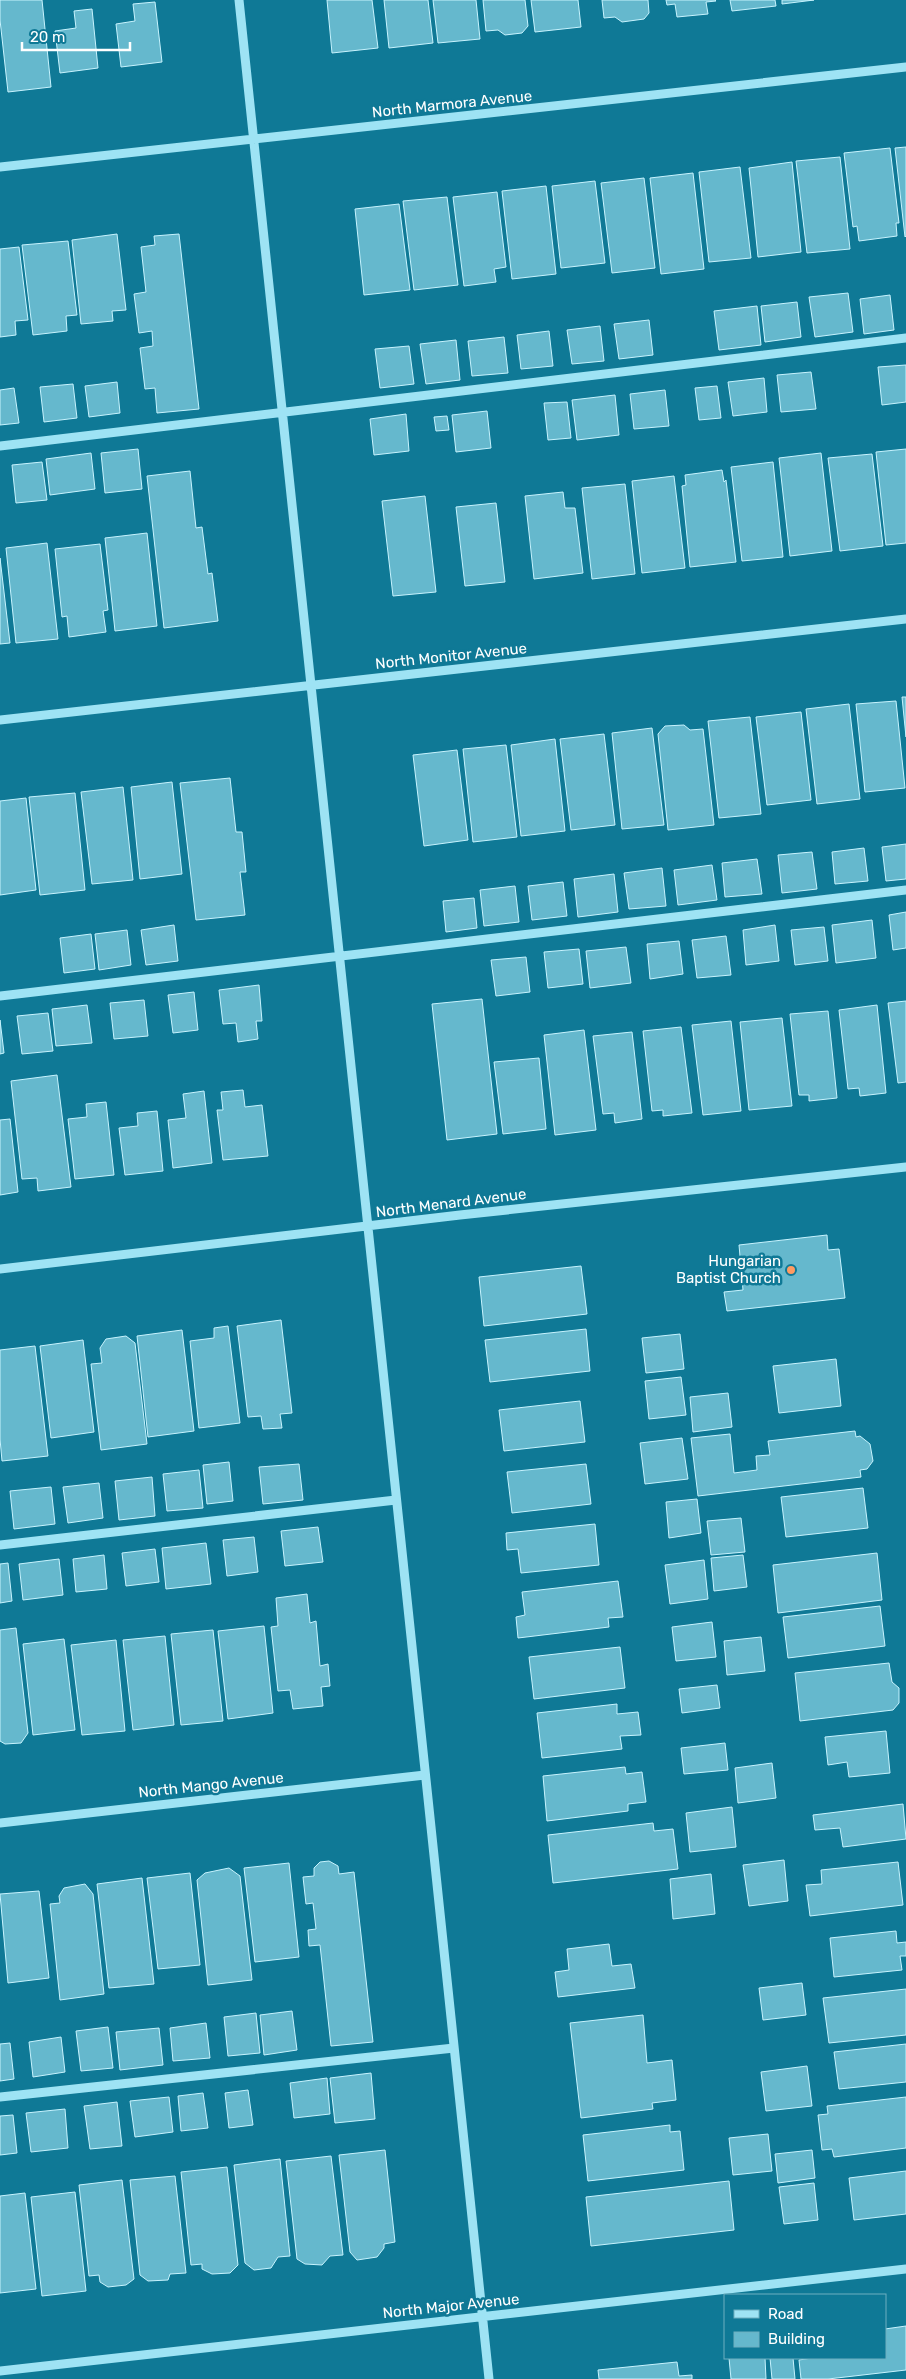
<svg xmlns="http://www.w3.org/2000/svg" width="906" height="2379" font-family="Rubik,sans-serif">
  <rect width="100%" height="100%" fill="#0f7996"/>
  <path fill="#65b8cd" stroke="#c7f3fe" d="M 0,0 L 42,0 L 51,87 L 8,92 L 0,20 Z
    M 327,0 L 372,0 L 378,48 L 332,53 Z
    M 384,0 L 428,0 L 433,43 L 389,48 Z
    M 433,0 L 476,0 L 480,39 L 438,43 Z
    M 483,0 L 525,0 L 528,26 L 522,33 L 505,35 L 498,30 L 486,31 Z
    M 531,0 L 578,0 L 581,27 L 535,32 Z
    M 602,0 L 648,0 L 649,13 L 644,19 L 622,22 L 615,17 L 604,18 Z
    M 666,0 L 715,0 L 716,1 L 706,2 L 708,14 L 677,17 L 675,4 L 667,5 Z
    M 730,0 L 775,0 L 776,6 L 732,11 Z
    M 782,0 L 814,0 L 782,4 Z
    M 155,2 L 162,62 L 121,67 L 116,24 L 135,21 L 133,4 Z
    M 92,9 L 98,68 L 60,73 L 55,31 L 76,28 L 74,11 Z
    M 906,147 L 906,236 L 905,237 L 895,148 Z
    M 890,148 L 899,223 L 896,223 L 897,236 L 859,241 L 857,226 L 853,227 L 844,153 Z
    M 840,157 L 850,249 L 807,253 L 796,161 Z
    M 792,162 L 801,252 L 758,257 L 749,168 Z
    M 740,167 L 751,258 L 709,262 L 699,172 Z
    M 693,173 L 704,269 L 661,274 L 650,178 Z
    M 644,178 L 655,268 L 612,273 L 601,183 Z
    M 595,181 L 605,263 L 561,268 L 552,186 Z
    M 546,186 L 556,274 L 512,279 L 502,191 Z
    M 497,192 L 506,267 L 494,269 L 496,282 L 464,286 L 453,197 Z
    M 447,197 L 458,285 L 414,290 L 403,201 Z
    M 399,204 L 410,290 L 364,295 L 355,209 Z
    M 117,234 L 126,310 L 112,311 L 113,321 L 81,324 L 72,240 Z
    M 179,234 L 199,409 L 157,413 L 155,388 L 145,389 L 140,348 L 153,346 L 152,331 L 139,333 L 134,294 L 146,292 L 141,247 L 155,245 L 154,236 Z
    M 68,241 L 77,315 L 66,316 L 67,331 L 33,335 L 22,245 Z
    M 19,247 L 28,320 L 15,321 L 16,335 L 0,337 L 0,249 Z
    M 848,293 L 853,332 L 815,337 L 809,297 Z
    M 890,295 L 894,330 L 864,334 L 860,299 Z
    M 797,302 L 801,337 L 765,342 L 761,306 Z
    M 757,306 L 761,345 L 719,350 L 714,311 Z
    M 649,320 L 653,355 L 619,359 L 614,324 Z
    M 600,326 L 604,361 L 572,364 L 567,330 Z
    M 549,331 L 553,366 L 521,369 L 517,335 Z
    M 504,337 L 508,373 L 472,376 L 468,341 Z
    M 456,340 L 460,380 L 426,384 L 420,344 Z
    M 409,346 L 414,384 L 380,388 L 375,349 Z
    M 906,365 L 906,402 L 882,405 L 878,367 Z
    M 811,372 L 816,409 L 781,412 L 777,375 Z
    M 764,378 L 767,412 L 733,416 L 728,382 Z
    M 117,382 L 120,413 L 89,417 L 85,386 Z
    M 73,384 L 77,418 L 44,422 L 40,387 Z
    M 717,386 L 721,418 L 699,420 L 695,388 Z
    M 14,388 L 19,423 L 0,425 L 0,390 Z
    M 665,390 L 669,426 L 634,429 L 630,394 Z
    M 615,395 L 619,435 L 577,440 L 572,400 Z
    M 567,402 L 571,438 L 548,440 L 544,403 Z
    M 487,411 L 491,448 L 456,452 L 452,415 Z
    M 406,414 L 409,451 L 374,455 L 370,419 Z
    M 447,416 L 449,430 L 436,431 L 434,417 Z
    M 138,449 L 142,489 L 105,493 L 101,453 Z
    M 906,449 L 906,543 L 886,545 L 876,452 Z
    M 91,453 L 95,489 L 50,495 L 46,459 Z
    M 821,453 L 832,551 L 790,556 L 779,458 Z
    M 872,454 L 883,546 L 840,551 L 828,458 Z
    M 42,462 L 47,500 L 16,503 L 12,465 Z
    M 773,462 L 783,557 L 742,561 L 731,467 Z
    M 722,470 L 724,482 L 726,480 L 736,562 L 690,567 L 682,486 L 686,485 L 685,475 Z
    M 190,471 L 196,528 L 202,527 L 208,574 L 212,573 L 218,621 L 164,628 L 147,476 Z
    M 674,476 L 685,568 L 642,573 L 632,481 Z
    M 625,484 L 635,574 L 592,579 L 582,488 Z
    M 563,492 L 565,508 L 575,508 L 583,573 L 534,579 L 525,496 Z
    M 425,496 L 436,592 L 393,596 L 382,501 Z
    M 496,503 L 505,582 L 465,586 L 456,507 Z
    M 147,533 L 157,626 L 115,631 L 105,538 Z
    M 47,543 L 58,639 L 16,643 L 6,548 Z
    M 100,544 L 108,610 L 103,611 L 106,632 L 69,637 L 67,616 L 62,617 L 55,549 Z
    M 0,558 L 10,643 L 0,644 Z
    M 902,697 L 906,697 L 906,737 Z
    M 896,701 L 905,788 L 865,792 L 856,704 Z
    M 849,704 L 860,799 L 817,804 L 806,709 Z
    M 801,712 L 811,800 L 767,805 L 756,717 Z
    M 750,717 L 761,814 L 719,818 L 708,721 Z
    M 684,725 L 690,730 L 703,729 L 714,825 L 668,830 L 658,734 L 665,726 Z
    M 652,728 L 664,825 L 622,829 L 612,733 Z
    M 604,734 L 615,825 L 571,830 L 560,739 Z
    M 555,739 L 565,831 L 521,836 L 511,745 Z
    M 506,745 L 517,837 L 473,842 L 463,749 Z
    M 457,750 L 468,840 L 424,846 L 413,755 Z
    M 230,778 L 236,832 L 242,832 L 246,872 L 240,872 L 245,915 L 196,920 L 180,783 Z
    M 172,782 L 182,874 L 140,879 L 131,787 Z
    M 123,787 L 133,880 L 92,884 L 81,792 Z
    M 75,793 L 85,890 L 40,895 L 29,797 Z
    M 26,798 L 36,890 L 0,895 L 0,801 Z
    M 906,844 L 906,879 L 886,881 L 882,847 Z
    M 864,848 L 868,881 L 835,884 L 832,852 Z
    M 812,852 L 817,889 L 782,893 L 778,855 Z
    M 757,859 L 762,894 L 725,897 L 722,863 Z
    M 712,865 L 717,900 L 678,905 L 674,870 Z
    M 662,868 L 666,906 L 629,909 L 624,873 Z
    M 614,874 L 618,912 L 578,917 L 574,879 Z
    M 563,882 L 567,916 L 532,920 L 528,886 Z
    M 515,886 L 519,922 L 484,926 L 480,890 Z
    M 474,898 L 477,928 L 446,932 L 443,901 Z
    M 906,912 L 906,948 L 893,950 L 889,915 Z
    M 872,920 L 876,958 L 836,963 L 832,925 Z
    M 174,925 L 178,961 L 146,965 L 141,930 Z
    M 775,925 L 779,961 L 746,965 L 743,930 Z
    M 824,927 L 828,961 L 795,965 L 791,930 Z
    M 127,930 L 131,965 L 99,970 L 95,934 Z
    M 91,934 L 95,969 L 64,973 L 60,938 Z
    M 726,936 L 731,975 L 697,978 L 692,940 Z
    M 679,941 L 683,974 L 650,979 L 647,944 Z
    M 626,947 L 631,983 L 590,988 L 586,951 Z
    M 579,949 L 583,984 L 548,988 L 544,952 Z
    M 526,957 L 530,992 L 496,996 L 491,960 Z
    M 259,985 L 262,1021 L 256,1021 L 258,1039 L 238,1042 L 236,1023 L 223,1024 L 219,990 Z
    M 194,992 L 198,1030 L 173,1033 L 168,995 Z
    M 482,999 L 497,1134 L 447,1140 L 432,1004 Z
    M 144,1000 L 148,1036 L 114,1039 L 110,1003 Z
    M 906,1001 L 906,1082 L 898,1083 L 888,1003 Z
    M 87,1005 L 92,1043 L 56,1046 L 52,1009 Z
    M 877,1005 L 886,1093 L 860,1096 L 859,1088 L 848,1089 L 839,1010 Z
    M 828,1011 L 837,1098 L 809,1101 L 809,1095 L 799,1095 L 790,1014 Z
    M 48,1013 L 53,1051 L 22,1054 L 17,1016 Z
    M 782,1018 L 792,1106 L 749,1110 L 740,1022 Z
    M 0,1020 L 4,1053 L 0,1054 Z
    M 731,1021 L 741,1111 L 703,1115 L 692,1025 Z
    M 681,1027 L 692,1113 L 663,1116 L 663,1110 L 652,1111 L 643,1031 Z
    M 584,1030 L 596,1130 L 555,1135 L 544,1035 Z
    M 632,1032 L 642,1119 L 615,1123 L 614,1113 L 603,1114 L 593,1036 Z
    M 539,1058 L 546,1129 L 503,1134 L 494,1062 Z
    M 57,1075 L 71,1187 L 38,1191 L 37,1178 L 22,1179 L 11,1081 Z
    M 243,1090 L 245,1107 L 262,1105 L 268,1156 L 223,1160 L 217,1110 L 223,1110 L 221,1092 Z
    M 204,1091 L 212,1163 L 173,1168 L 168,1120 L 186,1118 L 183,1094 Z
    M 106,1102 L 114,1175 L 75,1179 L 68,1119 L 87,1117 L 86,1104 Z
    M 157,1111 L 163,1171 L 125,1175 L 119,1128 L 138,1126 L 137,1113 Z
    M 10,1119 L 18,1192 L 0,1195 L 0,1120 Z
    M 827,1235 L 828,1250 L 839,1249 L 845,1298 L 727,1311 L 724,1292 L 743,1290 L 739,1245 Z
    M 581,1266 L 587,1314 L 484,1326 L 479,1277 Z
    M 281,1320 L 292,1413 L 280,1414 L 282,1428 L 263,1429 L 261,1416 L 248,1417 L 237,1326 Z
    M 228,1326 L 240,1423 L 199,1428 L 190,1341 L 214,1338 L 214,1328 Z
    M 586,1329 L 590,1371 L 490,1382 L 485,1340 Z
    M 182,1330 L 194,1431 L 148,1437 L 137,1336 Z
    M 680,1334 L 684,1369 L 646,1373 L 642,1338 Z
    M 126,1336 L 135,1343 L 147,1444 L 101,1450 L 91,1364 L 102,1363 L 100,1348 L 106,1339 Z
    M 83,1340 L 94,1432 L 51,1438 L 40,1346 Z
    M 35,1346 L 48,1456 L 2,1461 L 0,1439 L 0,1350 Z
    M 836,1359 L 841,1406 L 779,1413 L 773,1366 Z
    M 681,1377 L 686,1415 L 649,1419 L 645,1381 Z
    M 728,1393 L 732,1427 L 693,1432 L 690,1397 Z
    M 580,1401 L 585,1442 L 504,1451 L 499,1410 Z
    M 855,1431 L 856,1437 L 860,1436 L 870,1444 L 873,1461 L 867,1469 L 860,1470 L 861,1477 L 698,1496 L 691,1438 L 730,1434 L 734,1473 L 757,1470 L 756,1456 L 770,1455 L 768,1441 Z
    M 682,1438 L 688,1479 L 645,1484 L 640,1443 Z
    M 229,1462 L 233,1501 L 207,1504 L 203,1465 Z
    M 299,1464 L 303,1500 L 263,1504 L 259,1467 Z
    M 586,1464 L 591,1504 L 512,1513 L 507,1472 Z
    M 199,1470 L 203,1508 L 167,1511 L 163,1474 Z
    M 152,1477 L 155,1516 L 119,1520 L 115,1481 Z
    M 99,1483 L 103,1518 L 68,1523 L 63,1487 Z
    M 51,1487 L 55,1524 L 14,1529 L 10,1491 Z
    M 863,1488 L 868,1528 L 786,1537 L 781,1497 Z
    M 697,1499 L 701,1533 L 669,1538 L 666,1502 Z
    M 741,1518 L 745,1552 L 711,1555 L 707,1521 Z
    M 595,1524 L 599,1565 L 521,1573 L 518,1549 L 507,1550 L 506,1533 Z
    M 318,1527 L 323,1562 L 285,1566 L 281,1531 Z
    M 254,1537 L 258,1572 L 227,1576 L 223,1540 Z
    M 206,1543 L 211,1584 L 166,1589 L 162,1548 Z
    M 155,1549 L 159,1582 L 126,1586 L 122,1553 Z
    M 877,1553 L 882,1600 L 778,1613 L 773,1565 Z
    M 104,1555 L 107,1589 L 76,1592 L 73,1559 Z
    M 743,1555 L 747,1587 L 714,1591 L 711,1558 Z
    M 59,1559 L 63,1595 L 23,1600 L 19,1564 Z
    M 704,1560 L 708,1599 L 670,1604 L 665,1565 Z
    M 8,1563 L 12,1601 L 0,1603 L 0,1564 Z
    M 618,1581 L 623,1617 L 608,1618 L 609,1627 L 518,1638 L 516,1617 L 525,1615 L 522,1592 Z
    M 307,1594 L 310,1623 L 316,1621 L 320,1666 L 328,1664 L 330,1686 L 321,1687 L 323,1706 L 293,1709 L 290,1690 L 278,1691 L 271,1627 L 278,1626 L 276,1598 Z
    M 880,1606 L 885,1646 L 788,1658 L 783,1617 Z
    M 712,1622 L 716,1657 L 676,1661 L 672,1627 Z
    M 264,1626 L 273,1713 L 228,1719 L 218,1631 Z
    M 16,1628 L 28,1733 L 21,1743 L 5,1744 L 0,1741 L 0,1630 Z
    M 213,1630 L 223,1721 L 181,1725 L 171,1634 Z
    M 165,1636 L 174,1725 L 133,1730 L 123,1640 Z
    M 761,1637 L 765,1671 L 727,1675 L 724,1641 Z
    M 64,1639 L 75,1730 L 33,1735 L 23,1644 Z
    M 116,1640 L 125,1731 L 82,1735 L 71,1645 Z
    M 620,1647 L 625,1688 L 534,1699 L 529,1657 Z
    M 889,1663 L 892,1682 L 899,1688 L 899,1703 L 893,1710 L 800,1721 L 795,1673 Z
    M 717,1685 L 720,1708 L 682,1713 L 679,1689 Z
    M 617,1704 L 617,1714 L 638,1712 L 641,1735 L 620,1736 L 622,1749 L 542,1758 L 537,1713 Z
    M 886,1731 L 890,1773 L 849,1777 L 847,1762 L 828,1765 L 825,1737 Z
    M 725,1743 L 728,1770 L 684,1774 L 681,1748 Z
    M 772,1763 L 776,1798 L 738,1803 L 735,1768 Z
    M 625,1767 L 626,1774 L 642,1772 L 646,1802 L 628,1804 L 628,1811 L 547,1821 L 543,1776 Z
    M 903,1804 L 906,1839 L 843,1847 L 840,1828 L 815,1830 L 813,1815 Z
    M 732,1807 L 736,1847 L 690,1852 L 686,1813 Z
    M 653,1823 L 654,1831 L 673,1829 L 678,1869 L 553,1883 L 548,1835 Z
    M 784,1860 L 788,1901 L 749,1906 L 743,1865 Z
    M 329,1861 L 338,1866 L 339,1874 L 354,1872 L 373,2042 L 331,2046 L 320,1945 L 309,1946 L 308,1930 L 316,1929 L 313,1903 L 306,1904 L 303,1877 L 314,1876 L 314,1868 L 320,1862 Z
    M 898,1862 L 903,1905 L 810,1916 L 806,1885 L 822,1884 L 821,1870 Z
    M 289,1863 L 299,1957 L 255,1962 L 244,1868 Z
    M 229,1868 L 240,1876 L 252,1980 L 208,1985 L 197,1880 L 205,1873 Z
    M 190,1873 L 200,1965 L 158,1969 L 147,1878 Z
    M 711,1874 L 715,1914 L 673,1919 L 670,1879 Z
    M 142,1878 L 154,1984 L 109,1988 L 97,1884 Z
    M 85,1884 L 93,1894 L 104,1994 L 60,2000 L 50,1904 L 60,1903 L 59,1896 L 64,1888 Z
    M 39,1891 L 49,1978 L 8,1983 L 0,1894 Z
    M 896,1931 L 897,1943 L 906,1942 L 906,1956 L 900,1956 L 902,1970 L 834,1977 L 830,1938 Z
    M 609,1944 L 612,1966 L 631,1964 L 635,1988 L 558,1997 L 555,1972 L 569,1970 L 567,1949 Z
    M 802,1983 L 806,2015 L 763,2020 L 759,1988 Z
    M 906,1989 L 906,2035 L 829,2043 L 823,1998 Z
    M 292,2011 L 297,2050 L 264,2055 L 260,2015 Z
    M 256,2013 L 260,2053 L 228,2056 L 224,2017 Z
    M 643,2015 L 647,2063 L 672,2060 L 676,2100 L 652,2103 L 653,2109 L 581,2118 L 570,2023 Z
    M 206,2023 L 210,2058 L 173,2061 L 170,2028 Z
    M 108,2027 L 113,2068 L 81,2071 L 76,2031 Z
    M 159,2028 L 163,2065 L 120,2070 L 116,2032 Z
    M 61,2037 L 65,2072 L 33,2077 L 29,2042 Z
    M 10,2043 L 14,2079 L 0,2081 L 0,2044 Z
    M 906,2044 L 906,2082 L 839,2089 L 834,2052 Z
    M 807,2066 L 812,2106 L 766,2111 L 761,2072 Z
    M 371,2073 L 375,2119 L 335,2123 L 330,2078 Z
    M 327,2078 L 330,2114 L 294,2118 L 290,2083 Z
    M 248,2090 L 253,2125 L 229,2128 L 225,2093 Z
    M 203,2093 L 208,2128 L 181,2131 L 178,2096 Z
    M 169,2097 L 173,2132 L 135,2137 L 130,2101 Z
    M 906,2097 L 906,2148 L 834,2157 L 832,2149 L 822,2150 L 818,2115 L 828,2114 L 827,2106 Z
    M 117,2102 L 122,2146 L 90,2149 L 84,2106 Z
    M 65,2109 L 68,2148 L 31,2152 L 26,2113 Z
    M 13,2115 L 17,2153 L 0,2155 L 0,2116 Z
    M 670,2125 L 670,2132 L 680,2131 L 684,2170 L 588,2181 L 583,2135 Z
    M 768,2134 L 772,2171 L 733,2175 L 729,2138 Z
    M 385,2150 L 395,2242 L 384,2244 L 384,2248 L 377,2257 L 357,2260 L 350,2252 L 339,2155 Z
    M 812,2150 L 815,2178 L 778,2183 L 775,2154 Z
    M 331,2156 L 343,2255 L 330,2256 L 322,2265 L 305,2264 L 297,2259 L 286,2161 Z
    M 280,2159 L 290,2256 L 278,2257 L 271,2268 L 254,2270 L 245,2263 L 234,2165 Z
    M 227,2167 L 238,2265 L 230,2273 L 212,2274 L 202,2269 L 202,2264 L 191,2265 L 181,2172 Z
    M 906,2171 L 906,2214 L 854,2220 L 849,2178 Z
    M 175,2176 L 186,2273 L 170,2274 L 168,2280 L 148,2281 L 140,2275 L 130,2180 Z
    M 122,2180 L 134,2279 L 126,2285 L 108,2287 L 100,2282 L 99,2275 L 89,2276 L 79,2185 Z
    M 729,2181 L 734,2230 L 591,2246 L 586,2197 Z
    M 814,2183 L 818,2220 L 784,2224 L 779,2187 Z
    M 75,2192 L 86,2291 L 42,2296 L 31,2197 Z
    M 25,2193 L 36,2289 L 0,2293 L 0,2196 Z
    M 906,2326 L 906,2370 L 828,2379 L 801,2379 L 799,2360 L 812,2358 L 885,2358 L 885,2329 Z
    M 729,2358 L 765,2358 L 766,2379 L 731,2379 Z
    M 770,2358 L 793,2358 L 795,2379 L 772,2379 Z
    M 677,2362 L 679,2376 L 692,2375 L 692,2379 L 599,2379 L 598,2370 Z"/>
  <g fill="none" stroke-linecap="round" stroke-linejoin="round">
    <path stroke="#9ee3f4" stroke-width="9" d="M 239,0 L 489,2379
      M 0,167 L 906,67
      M 0,446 L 906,338
      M 0,720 L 906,619
      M 0,996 L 906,890
      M 0,1269 L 460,1215 L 906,1167
      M 0,1545 L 396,1500
      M 0,1823 L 425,1775
      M 0,2097 L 454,2048
      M 0,2371 L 906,2269"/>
  </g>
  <circle fill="#ff9b62" stroke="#0f7996" stroke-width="2" cx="791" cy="1270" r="5"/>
  <g text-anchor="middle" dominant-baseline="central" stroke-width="5" stroke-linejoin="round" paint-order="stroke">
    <g font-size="15" fill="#fff" stroke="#0f7996">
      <text transform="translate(452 104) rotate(-6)">North Marmora Avenue</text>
      <text transform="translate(451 656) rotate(-6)">North Monitor Avenue</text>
      <text transform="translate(451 1203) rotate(-7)">North Menard Avenue</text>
      <text transform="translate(211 1785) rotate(-6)">North Mango Avenue</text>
      <text transform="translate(451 2306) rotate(-6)">North Major Avenue</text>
    </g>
    <g font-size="15" fill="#fff" stroke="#0f7996" text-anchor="end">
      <text x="781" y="1261">Hungarian<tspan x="781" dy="17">Baptist Church</tspan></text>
    </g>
  </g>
  <rect x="724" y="2294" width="162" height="65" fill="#0f7996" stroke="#6fafc0"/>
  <rect x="734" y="2310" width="25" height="8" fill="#9ee3f4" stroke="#6fafc0"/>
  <text x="768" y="2319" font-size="15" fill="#ffffff">Road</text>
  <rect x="734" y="2332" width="25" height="15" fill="#65b8cd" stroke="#6fafc0"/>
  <text x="768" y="2344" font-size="15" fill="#ffffff">Building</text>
  <path d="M22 42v8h108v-8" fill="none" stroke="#ffffff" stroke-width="2.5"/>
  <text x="30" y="42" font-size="15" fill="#ffffff" stroke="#0f7996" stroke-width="4" paint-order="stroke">20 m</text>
</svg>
